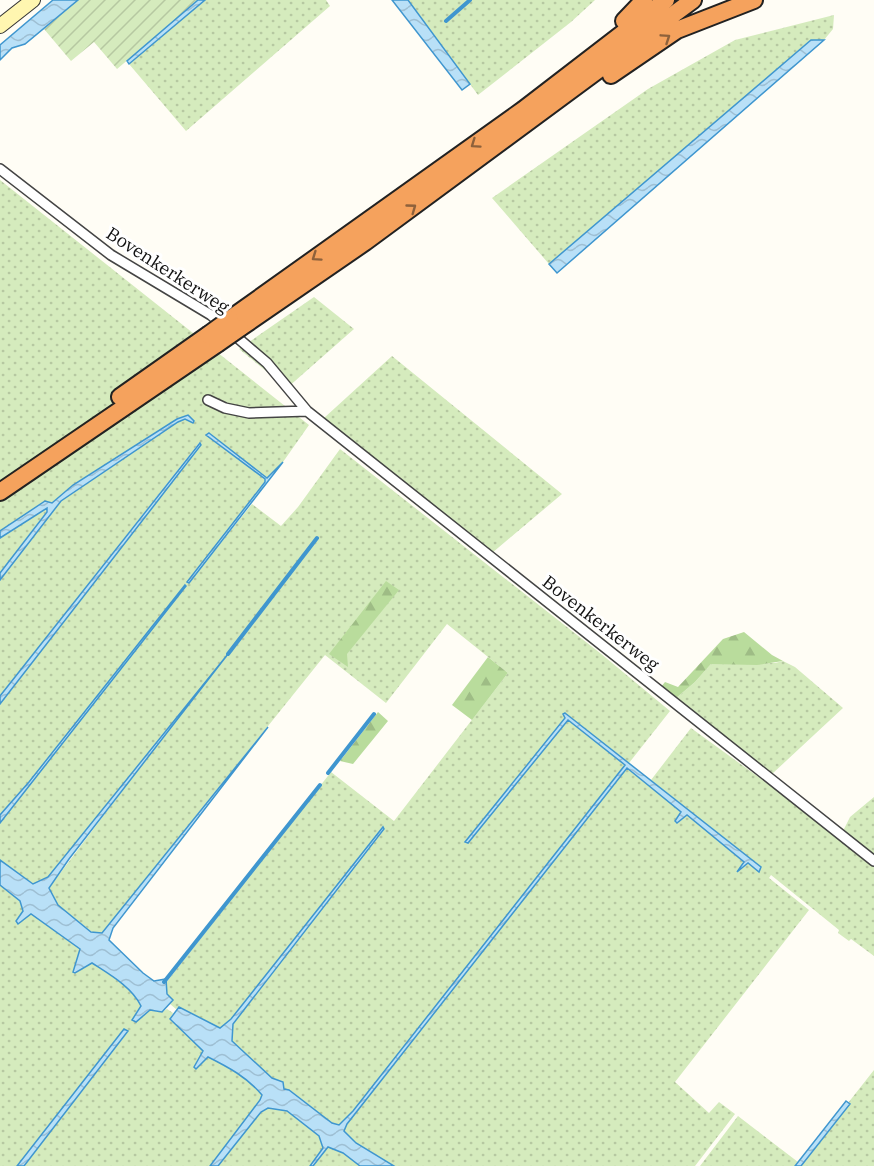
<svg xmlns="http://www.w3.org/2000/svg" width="874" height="1166" font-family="'IBM Plex Serif',serif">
  <defs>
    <pattern id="grass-dots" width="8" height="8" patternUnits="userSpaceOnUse" patternTransform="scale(1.5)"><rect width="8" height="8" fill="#d5ebbd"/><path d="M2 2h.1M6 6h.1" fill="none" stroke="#b6c8a1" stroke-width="1.8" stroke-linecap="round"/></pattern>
    <pattern id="forest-firs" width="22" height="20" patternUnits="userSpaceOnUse" patternTransform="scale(1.5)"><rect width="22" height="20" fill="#b9dc9c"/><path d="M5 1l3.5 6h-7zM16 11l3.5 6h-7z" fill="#9ebc85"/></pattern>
    <pattern id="garden-furrows" width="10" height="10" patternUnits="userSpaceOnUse" patternTransform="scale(1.5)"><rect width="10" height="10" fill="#d5ebbd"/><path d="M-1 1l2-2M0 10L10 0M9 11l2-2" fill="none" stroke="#b6c8a1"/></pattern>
    <pattern id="water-waves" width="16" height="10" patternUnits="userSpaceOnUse" patternTransform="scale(1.5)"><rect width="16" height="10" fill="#b9e0f7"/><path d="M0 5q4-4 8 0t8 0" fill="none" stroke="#9ebfd3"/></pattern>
  </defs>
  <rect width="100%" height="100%" fill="#fffdf5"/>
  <path fill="url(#grass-dots)" d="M 205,0 L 326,0 L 330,6 L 186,131 L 129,64 Z
    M 408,0 L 595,0 L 571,22 L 478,95 Z
    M 834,15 L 833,29 L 824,40 L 811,40 L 549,264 L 492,198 L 648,89 L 735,40 Z
    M 0,180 L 309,425 L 283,462 L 267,478 L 209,433 L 206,434 L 265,479 L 265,482 L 188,582 L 189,582 L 252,504 L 281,526 L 298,507 L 340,449 L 600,653 L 670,711 L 629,763 L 565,713 L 565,718 L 465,842 L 468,843 L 568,720 L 625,765 L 381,1076 L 385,1076 L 627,768 L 682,812 L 675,822 L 678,823 L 687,815 L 744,862 L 737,872 L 748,863 L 759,872 L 761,867 L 651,780 L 691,728 L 779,792 L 874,867 L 874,956 L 851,939 L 849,941 L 838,933 L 839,930 L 771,875 L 769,878 L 809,910 L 675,1082 L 709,1113 L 719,1102 L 735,1114 L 695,1166 L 394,1166 L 356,1143 L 339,1125 L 332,1123 L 290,1090 L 284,1089 L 283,1082 L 272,1078 L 232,1041 L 233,1024 L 383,828 L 231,1019 L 220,1028 L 179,1007 L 176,1009 L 170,1004 L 173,1000 L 167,995 L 165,984 L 331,772 L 394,821 L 508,673 L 447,624 L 386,703 L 325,655 L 102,933 L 92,932 L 58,905 L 49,888 L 196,693 L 48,877 L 33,884 L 0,860 L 0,823 L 186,586 L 29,782 L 0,815 L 0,704 L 201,445 L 199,443 L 0,696 L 0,580 L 61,501 L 178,422 L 185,419 L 193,423 L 188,415 L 177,419 L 73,485 L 47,507 L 47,511 L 0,573 Z
    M 314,297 L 354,329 L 287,388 L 239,349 Z
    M 392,356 L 562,494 L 492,553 L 324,418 Z
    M 783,661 L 795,667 L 843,708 L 772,774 L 675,699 L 695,682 L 711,664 L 775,663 Z
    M 874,797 L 874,855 L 843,831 L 850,817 Z
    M 0,885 L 20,901 L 23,911 L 16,921 L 18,924 L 31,914 L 80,949 L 75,973 L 92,963 C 109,974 132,987 141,1006 L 132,1020 L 136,1022 L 150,1010 L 162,1012 L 167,1009 L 173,1013 L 170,1019 L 203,1051 L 194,1067 L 196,1068 L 208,1057 C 228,1067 247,1077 262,1095 L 260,1100 L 210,1166 L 24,1166 L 128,1032 L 125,1029 L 17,1166 L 0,1166 Z
    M 874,1070 L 874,1166 L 801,1166 L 849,1104 L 848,1103 Z
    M 268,1108 L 287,1111 L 319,1136 L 323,1148 L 310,1166 L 218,1166 L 261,1112 Z
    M 738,1116 L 798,1162 L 795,1166 L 700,1166 Z
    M 328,1147 L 343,1153 L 360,1166 L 313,1166 Z"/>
  <path fill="url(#forest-firs)" d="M 386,581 L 399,590 L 347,654 L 348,667 L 329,654 Z
    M 744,632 L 772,655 L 783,661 L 757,665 L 711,664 L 695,682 L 675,699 L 661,687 L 665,682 L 678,687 L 723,639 Z
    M 488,657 L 508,673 L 472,720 L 452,705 Z
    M 378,712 L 388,721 L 353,764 L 340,761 Z"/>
  <path fill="url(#garden-furrows)" d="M 78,0 L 199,0 L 117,69 L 94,42 L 71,61 L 44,29 Z"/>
  <path fill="url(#water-waves)" stroke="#3f96cf" stroke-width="1.5" d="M 53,0 L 78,0 L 25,44 L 12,48 L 0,60 L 0,45 Z
    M 198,0 L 205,0 L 129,64 L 127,61 Z
    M 392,0 L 408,0 L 470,84 L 462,90 Z
    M 811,40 L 824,40 L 557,273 L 549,264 Z
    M 188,415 L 194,421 L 193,423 L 185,419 L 178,422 L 61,501 L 0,580 L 0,573 L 47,512 L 47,508 L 0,538 L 0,531 L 45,501 L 52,503 L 73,485 L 177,419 Z
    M 209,433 L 267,478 L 283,462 L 189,583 L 187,582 L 265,482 L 265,479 L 206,435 Z
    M 200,443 L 201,445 L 0,704 L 0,696 Z
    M 185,585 L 186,586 L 0,823 L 0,815 L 29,782 Z
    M 228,654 L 69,859 L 49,888 L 58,905 L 91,932 L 102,933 L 268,727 L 113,928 L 109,940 L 143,973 L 154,981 L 166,979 L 167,994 L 173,1000 L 162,1012 L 150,1010 L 136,1022 L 132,1020 L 141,1006 C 132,987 109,974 92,963 L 75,973 L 73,972 L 80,949 L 31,914 L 18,924 L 16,921 L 23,911 L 20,901 L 0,885 L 0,860 L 33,884 L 48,877 Z
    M 565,713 L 761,867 L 759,872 L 748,863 L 737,872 L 744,862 L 687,815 L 677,823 L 675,821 L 681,812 L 627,768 L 347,1124 L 344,1131 L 356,1143 L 394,1166 L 360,1166 L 343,1153 L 328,1147 L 313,1166 L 310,1166 L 323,1148 L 319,1136 L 287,1111 L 268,1108 L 261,1112 L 218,1166 L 210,1166 L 260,1100 L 262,1095 C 247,1077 228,1067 208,1057 L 196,1069 L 194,1067 L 203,1051 L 170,1019 L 179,1007 L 220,1028 L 231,1019 L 383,827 L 384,829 L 233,1024 L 232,1041 L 272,1078 L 283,1082 L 284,1089 L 289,1090 L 332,1123 L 339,1125 L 353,1111 L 625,765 L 568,720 L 468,843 L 465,842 L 565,718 L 563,714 Z
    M 124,1029 L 128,1031 L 24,1166 L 17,1166 Z
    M 846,1101 L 850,1104 L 801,1166 L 795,1166 Z"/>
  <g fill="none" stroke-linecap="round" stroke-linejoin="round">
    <path stroke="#3f96cf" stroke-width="4" d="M 446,21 L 470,0
      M 228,654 L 317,538
      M 328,773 L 374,714
      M 164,982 L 320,785"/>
    <g stroke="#444" stroke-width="12">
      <path id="street" d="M 0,169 L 111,255 L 211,315 L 267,363 L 307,411 L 874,861
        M 208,400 L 225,408 L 249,413 L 307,411"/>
    </g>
    <g stroke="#333" stroke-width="16">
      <path id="secondary" d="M 0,26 L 33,0"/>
    </g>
    <g stroke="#222" stroke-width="20">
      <path id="highway" d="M 624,21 L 644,0
        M 611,75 L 677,30 L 754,0
        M 230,319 L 523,110 L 666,0
        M 240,328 L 365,242 L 693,0
        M 120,397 L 208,335
        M 0,492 L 217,344"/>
    </g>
    <use href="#street" stroke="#fff" stroke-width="9"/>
    <use href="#secondary" stroke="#fff6b0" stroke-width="14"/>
    <use href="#highway" stroke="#f5a25d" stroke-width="16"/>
    <g stroke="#222" stroke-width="20" stroke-linecap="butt">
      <path id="highway-bridge" d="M 208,335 L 230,319
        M 217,344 L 240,328"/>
    </g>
    <use href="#highway-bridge" stroke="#f5a25d" stroke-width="16"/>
  </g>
  <defs><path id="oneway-chevron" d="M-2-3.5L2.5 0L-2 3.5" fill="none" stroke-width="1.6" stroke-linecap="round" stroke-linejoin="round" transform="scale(1.5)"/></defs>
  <g stroke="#8e613b">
    <use href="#oneway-chevron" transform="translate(666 38) rotate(-34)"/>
    <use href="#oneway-chevron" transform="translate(475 144) rotate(145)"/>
    <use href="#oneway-chevron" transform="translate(412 208) rotate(-36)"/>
    <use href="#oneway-chevron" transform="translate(316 257) rotate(145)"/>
  </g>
  <g text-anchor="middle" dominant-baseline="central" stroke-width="6" stroke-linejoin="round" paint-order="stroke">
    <g font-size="18" fill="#111" stroke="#fff">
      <text transform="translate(168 270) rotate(33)">Bovenkerkerweg</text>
      <text transform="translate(601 623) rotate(38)">Bovenkerkerweg</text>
    </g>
  </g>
</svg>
